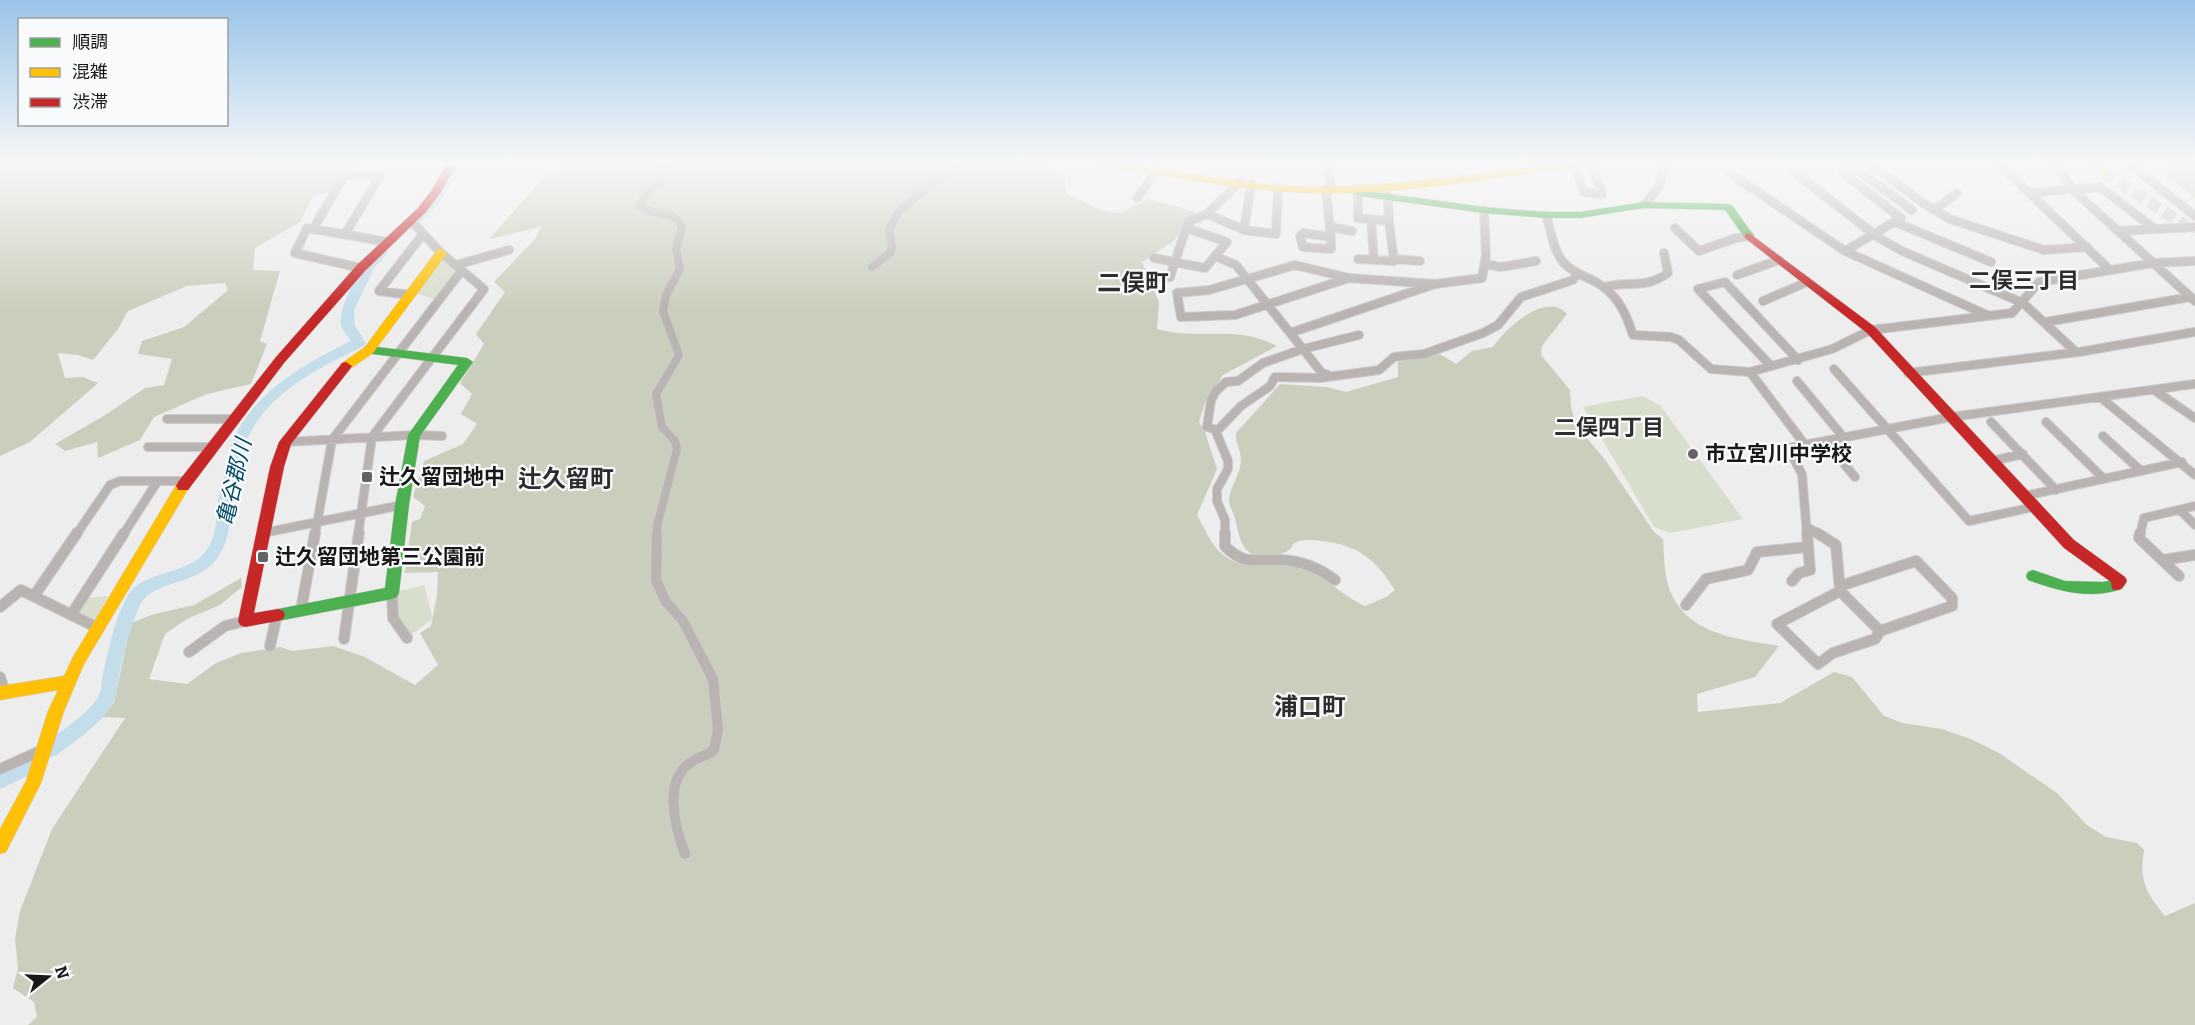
<svg xmlns="http://www.w3.org/2000/svg" width="2195" height="1025" font-family="Bitter,'Noto Sans JP',serif">
  <rect width="100%" height="100%" fill="#ededed"/>
  <path fill="#d8decc" d="M 441,253 L 462,270 L 439,301 L 412,292 Z
    M 1642,396 L 1660,405 L 1743,519 L 1670,533 L 1654,527 L 1583,407 Z
    M 424,585 L 433,619 L 407,638 L 392,619 L 392,593 Z
    M 108,596 L 92,626 L 76,614 L 85,598 Z"/>
  <path fill="#cacfbd" d="M 0,164 L 343,164 L 340,187 L 312,198 L 300,222 L 255,248 L 253,270 L 280,271 L 260,341 L 267,344 L 251,384 L 207,394 L 154,417 L 140,440 L 98,458 L 97,442 L 65,451 L 55,444 L 107,414 L 145,388 L 164,385 L 172,359 L 138,354 L 142,341 L 184,327 L 228,290 L 225,283 L 187,286 L 128,311 L 118,329 L 93,360 L 78,355 L 58,353 L 65,378 L 83,377 L 98,383 L 30,442 L 0,456 Z
    M 567,164 L 1046,164 L 1065,171 L 1065,189 L 1068,195 L 1101,210 L 1120,213 L 1148,199 L 1196,212 L 1174,241 L 1142,262 L 1159,302 L 1157,329 C 1200,341 1235,324 1277,346 L 1223,375 L 1206,399 L 1199,422 L 1205,432 L 1217,469 L 1197,515 C 1204,527 1211,545 1222,554 C 1243,573 1277,560 1302,568 C 1325,575 1342,596 1365,606 L 1386,597 L 1395,590 C 1375,559 1359,545 1321,541 C 1311,540 1304,539 1294,543 C 1290,553 1281,554 1271,556 C 1243,561 1239,538 1235,518 C 1233,512 1229,506 1229,500 C 1230,486 1241,474 1241,460 C 1241,450 1235,443 1236,433 L 1280,384 L 1326,387 L 1346,392 L 1398,377 L 1398,362 L 1440,354 L 1456,364 L 1472,351 L 1493,347 C 1505,329 1546,290 1567,314 L 1542,346 L 1541,355 L 1570,390 L 1571,408 L 1577,426 L 1606,461 L 1654,532 L 1663,539 C 1664,552 1664,567 1667,581 C 1681,634 1733,638 1779,646 L 1755,677 L 1697,694 L 1698,712 L 1780,703 L 1834,672 L 1852,677 L 1884,716 L 1903,723 L 1942,729 L 1973,740 L 1999,753 L 2057,793 L 2087,825 L 2106,837 L 2137,843 L 2144,850 C 2139,881 2146,893 2165,916 L 2195,903 L 2195,1025 L 28,1025 L 37,1017 L 34,1002 L 13,988 L 18,968 L 15,939 L 20,911 L 52,829 L 125,718 L 102,717 L 114,702 L 131,623 L 154,614 L 194,605 L 241,578 L 242,587 L 220,605 L 187,619 L 165,634 L 149,679 L 187,684 L 216,663 L 241,653 L 280,647 L 293,651 L 333,646 L 365,657 L 415,685 L 438,665 L 420,633 L 431,626 L 437,596 L 438,572 L 405,573 L 412,522 L 420,519 L 425,506 L 413,497 L 424,461 L 463,444 L 477,424 L 461,414 L 472,394 L 460,383 L 484,344 L 476,334 L 505,292 L 494,282 L 535,239 L 541,227 L 489,239 L 548,173 Z
    M 2166,164 L 2195,164 L 2195,198 L 2160,171 L 2170,167 Z"/>
  <g fill="none" stroke-linecap="round" stroke-linejoin="round">
    <path fill="#c4ddeb" fill-rule="evenodd" d="M 450,164 L 461,165 L 442,200 L 417,227 L 409,227 L 409,221 L 433,195 Z
      M 382,249 L 388,253 L 374,268 L 354,310 L 355,326 L 366,343 L 364,346 C 320,367 265,394 246,442 C 243,451 245,461 242,469 C 241,475 237,480 235,486 C 229,512 233,538 216,560 C 198,585 152,580 140,605 C 130,626 124,653 119,675 C 117,686 117,696 111,706 C 99,726 75,741 57,755 L 51,757 L 45,755 L 42,749 L 45,743 C 60,732 91,712 99,695 C 102,689 101,680 103,673 C 109,648 115,617 128,595 C 145,569 187,576 206,551 C 220,532 215,507 221,485 C 223,479 226,474 228,469 C 231,460 229,450 232,442 C 254,392 304,364 351,341 C 348,337 343,331 341,325 C 338,307 364,254 382,249 Z
      M 28,759 L 34,761 L 37,767 L 34,773 L 0,789 L 0,772 Z"/>
    <path stroke="#cdcdcd" stroke-width="12" stroke-dasharray="12 6" stroke-linecap="butt" d="M 2104,172 L 2195,232"/>
    <g stroke="#cbcbcb" stroke-width="10">
      <path id="street-far1" d="M 351,164 L 313,229 L 388,242
        M 1329,164 L 1331,190
        M 1574,164 L 1584,192 L 1602,194 L 1592,164
        M 1871,164 L 1923,203 L 1950,219 L 2044,250 L 2087,247
        M 1999,164 L 2110,270
        M 2056,164 L 2072,189 L 2195,301
        M 2130,164 L 2195,216
        M 1728,172 L 1845,251 L 1987,315
        M 1794,172 L 1879,238 L 1902,251 L 2023,303 L 2076,352
        M 342,175 L 380,176 L 345,234
        M 1326,190 L 1331,237
        M 2073,190 L 2100,187 L 2155,229
        M 1358,193 L 1358,218 L 1389,221 L 1394,261 L 1358,259
        M 2030,193 L 2072,189
        M 1388,196 L 1389,221
        M 1137,198 L 1157,169
        M 1644,205 L 1659,187 L 1664,164
        M 1934,210 L 1957,193
        M 1207,214 L 1244,230 L 1276,234 L 1278,188
        M 1546,215 C 1551,231 1553,250 1564,263 C 1572,272 1582,275 1592,280 C 1616,292 1625,310 1633,335 L 1671,337 L 1679,340 L 1711,369 L 1750,372 L 1832,349 L 1871,330 L 2012,313 L 2039,282 L 2153,263 L 2195,261
        M 1901,218 L 1843,173 L 1844,170 L 1856,169 L 1912,210
        M 1371,219 L 1374,260
        M 1895,222 L 1991,262
        M 1331,227 L 1352,231
        M 1675,228 L 1699,251 L 1736,238 L 1750,236
        M 313,229 L 307,228 L 295,253 L 361,268
        M 1244,230 L 1251,184
        M 2118,231 L 2195,227
        M 1303,233 L 1331,237 L 1331,249 L 1303,247 L 1300,236 Z
        M 1845,251 L 1899,219
        M 1215,256 L 1236,265 L 1322,373 L 1328,375
        M 1154,258 L 1205,268 L 1227,242 L 1186,228
        M 1393,259 L 1420,261
        M 1485,264 L 1501,267 L 1536,261
        M 456,265 L 509,250
        M 1295,265 L 1349,278 L 1235,315 L 1181,317 L 1177,293 L 1209,290 Z
        M 872,267 L 890,253 L 892,246 L 889,230 L 899,211 L 958,164
        M 1737,275 L 1779,260
        M 1149,278 L 1170,277 L 1188,222 L 1207,214 L 1240,182
        M 1349,278 L 1435,284
        M 1604,287 C 1629,280 1644,290 1668,273 L 1664,253
        M 410,295 L 379,291 L 423,234
        M 1763,301 L 1807,282
        M 2046,322 L 2190,297
        M 1290,333 L 1435,284 L 1482,278 L 1486,255 L 1484,210
        M 1771,366 L 1698,289 L 1725,282 L 1798,360
        M 1834,369 L 1969,521 L 2034,507
        M 1750,372 L 1805,445
        M 1908,373 L 2079,352 L 2195,332
        M 1797,381 L 1844,438
        M 2154,390 L 2195,418
        M 2100,397 L 2195,475
        M 167,419 L 232,419
        M 1991,422 L 2056,490
        M 2046,422 L 2104,479
        M 1217,430 L 1207,427 L 1211,400 L 1216,391 L 1226,382 L 1238,381 L 1263,363 L 1303,349 L 1359,335
        M 2103,436 L 2141,471
        M 1825,441 L 1855,477
        M 285,442 L 414,435 L 442,436
        M 148,447 L 211,447
        M 1991,461 L 2023,454
        M 2024,496 L 2182,462
        M 2180,510 L 2195,525
        M 1807,527 L 1820,535
        M 263,533 L 402,505
        M 76,535 L 110,485 L 120,481 L 186,481
        M 123,535 L 157,482
        M 315,535 L 332,440 L 462,270
        M 358,535 L 372,437 L 484,289 L 441,253 L 415,225
        M 657,535 L 657,526 L 677,449 L 675,441 L 662,427 L 656,394 L 679,355 L 663,311 L 666,295 L 680,269 L 676,249 L 682,226 C 673,209 652,217 639,205 L 649,191 L 661,183 L 659,169 L 671,164
        M 1225,535 L 1225,520 L 1217,501 L 1217,489 L 1228,469 L 1228,461 L 1216,432 L 1241,406 L 1270,386 L 1275,377 L 1320,378 L 1379,370 L 1394,357 L 1424,354 L 1483,333 L 1498,325 L 1521,297 L 1573,280 L 1576,274
        M 1807,535 L 1802,474 L 1788,448 L 1951,417 L 2195,384
        M 2140,535 L 2144,518 L 2195,506"/>
    </g>
    <g stroke="#cbcbcb" stroke-width="12">
      <path id="street" d="M 657,533 L 656,580 L 666,602 L 683,621 L 713,679 L 718,730 L 714,750 C 707,756 700,756 693,761 C 662,779 675,827 685,854
        M 1225,533 L 1225,546 C 1245,567 1257,558 1282,560 C 1302,561 1319,568 1335,580
        M 1817,533 L 1836,545 L 1840,591
        M 2140,533 L 2139,538 L 2179,576
        M 2162,560 L 2195,555
        M 1792,581 L 1799,573 L 1810,570 L 1807,533
        M 1840,586 L 1916,561 L 1952,598 L 1952,606 L 1880,631
        M 1840,591 L 1880,631 L 1875,639 L 1833,653 L 1818,664 L 1777,624 Z
        M 392,593 L 393,618 L 407,638
        M 34,596 L 77,533
        M 1686,605 L 1706,579 L 1748,570 L 1757,552 L 1808,547
        M 0,607 L 21,590 L 98,628
        M 301,610 L 315,533
        M 71,615 L 124,533
        M 344,639 L 359,533
        M 270,646 L 277,615
        M 189,652 L 225,626 L 245,621
        M 0,677 L 5,692
        M 0,769 L 45,749"/>
    </g>
    <g stroke="#cbcbcb" stroke-width="1">
      <path id="fast" d="M 1355,187 L 1361,190 L 1484,207 L 1546,212 L 1580,212 L 1644,202 L 1728,204 L 1732,205 L 1754,236 L 1753,238 L 1745,238 L 1725,210 L 1644,208 L 1580,218 L 1546,218 L 1484,213 L 1358,196 L 1350,190 Z
        M 369,346 L 467,358 L 473,362 L 420,436 L 409,505 L 399,593 L 397,597 L 392,599 L 278,621 L 273,619 L 271,615 L 273,611 L 278,609 L 385,588 L 395,505 L 408,435 L 458,365 L 365,353 L 363,350 L 365,347 Z
        M 2033,570 L 2065,581 L 2103,582 L 2117,579 L 2122,581 L 2124,585 L 2122,589 C 2089,600 2059,591 2028,580 L 2026,576 L 2028,572 Z"/>
    </g>
    <g stroke="#cbcbcb" stroke-width="1">
      <path id="slow" d="M 1094,164 C 1167,164 1238,187 1311,187 C 1355,187 1399,183 1443,178 C 1490,173 1536,164 1583,164 L 1578,167 C 1488,178 1397,196 1307,193 C 1237,191 1168,174 1099,167 Z
        M 2090,164 L 2101,164 L 2109,172 L 2104,175 Z
        M 441,249 L 447,253 L 445,256 L 373,353 L 350,369 L 342,369 L 340,366 L 342,363 L 365,347 L 437,250 Z
        M 183,481 L 190,486 L 84,664 L 64,711 L 41,783 L 6,852 L 0,854 L 0,829 L 26,781 L 48,711 L 58,690 L 0,700 L 0,686 L 64,676 L 73,657 L 178,482 Z"/>
    </g>
    <g stroke="#cbcbcb" stroke-width="1">
      <path id="jam" d="M 447,164 L 457,164 L 441,192 L 426,212 L 365,271 L 284,363 L 188,490 L 178,490 L 176,486 L 178,482 L 276,357 L 357,265 L 418,208 L 431,191 Z
        M 1749,233 L 1875,327 L 2074,540 L 2125,577 L 2127,581 C 2123,588 2120,592 2112,589 L 2111,582 L 2064,548 L 1867,333 L 1745,238 L 1745,234 Z
        M 346,362 L 352,366 L 350,369 L 291,444 L 284,467 L 254,613 L 278,609 L 283,611 L 285,615 L 283,619 L 278,621 L 245,627 L 240,625 L 238,621 L 270,467 L 279,442 L 342,363 Z"/>
    </g>
    <use href="#street-far1" stroke="#b9b4b2" stroke-width="8"/>
    <use href="#street" stroke="#b9b4b2" stroke-width="10"/>
    <use href="#fast" fill="#4caf50" fill-rule="evenodd"/>
    <use href="#slow" fill="#ffc107" fill-rule="evenodd"/>
    <use href="#jam" fill="#c62828" fill-rule="evenodd"/>
  </g>
  <linearGradient id="sky" x2="0" y2="1"><stop stop-color="#99c4e9"/><stop offset="0.53" stop-color="#f7f7f7"/><stop offset="1" stop-color="#f7f7f7" stop-opacity="0"/></linearGradient>
  <rect width="2195" height="308" fill="url(#sky)"/>
  <g fill="#636363" stroke="#f9fafb" stroke-width="2">
    <circle cx="1693" cy="454" r="6"/>
    <rect x="361" y="471" width="12" height="12" rx="3"/>
    <rect x="257" y="551" width="12" height="12" rx="3"/>
  </g>
  <g text-anchor="middle" dominant-baseline="central" stroke-width="4.5" stroke-linejoin="round" paint-order="stroke">
    <g font-size="21" font-weight="bold" fill="#181818" stroke="#f9fafb" text-anchor="start">
      <text x="1705" y="454">市立宮川中学校</text>
      <text x="379" y="477">辻久留団地中</text>
      <text x="275" y="557">辻久留団地第三公園前</text>
    </g>
    <g font-size="22" font-weight="bold" fill="#2d2d2e" stroke="#f9fafb">
      <text x="2024" y="280">二俣三丁目</text>
      <text x="1609" y="427">二俣四丁目</text>
    </g>
    <g font-size="22" font-style="italic" fill="#034a66" stroke="#f9fafb">
      <text transform="translate(234 482) rotate(-77)">亀谷郡川</text>
    </g>
    <g font-size="24" font-weight="bold" fill="#2d2d2e" stroke="#f9fafb">
      <text x="1133" y="283">二俣町</text>
      <text x="566" y="479">辻久留町</text>
      <text x="1310" y="707">浦口町</text>
    </g>
  </g>
  <rect x="18" y="18" width="210" height="108" fill="#f9fafb" stroke="#9fa0a0" stroke-width="1.5"/>
  <rect x="30" y="38" width="30" height="9" fill="#4caf50" stroke="#9fa0a0" stroke-width="1.5"/>
  <text x="72" y="48" font-size="18" fill="#181818">順調</text>
  <rect x="30" y="68" width="30" height="9" fill="#ffc107" stroke="#9fa0a0" stroke-width="1.5"/>
  <text x="72" y="78" font-size="18" fill="#181818">混雑</text>
  <rect x="30" y="98" width="30" height="9" fill="#c62828" stroke="#9fa0a0" stroke-width="1.5"/>
  <text x="72" y="108" font-size="18" fill="#181818">渋滞</text>
  <g transform="translate(48 977) rotate(72)" stroke="#f9fafb" stroke-width="4.5" paint-order="stroke">
  <path d="M0-4.5L10 22L0 15L-10 22Z" fill="#181818"/>
  <text y="-9" font-size="16" font-weight="bold" text-anchor="middle" fill="#181818">N</text>
  </g>
</svg>
